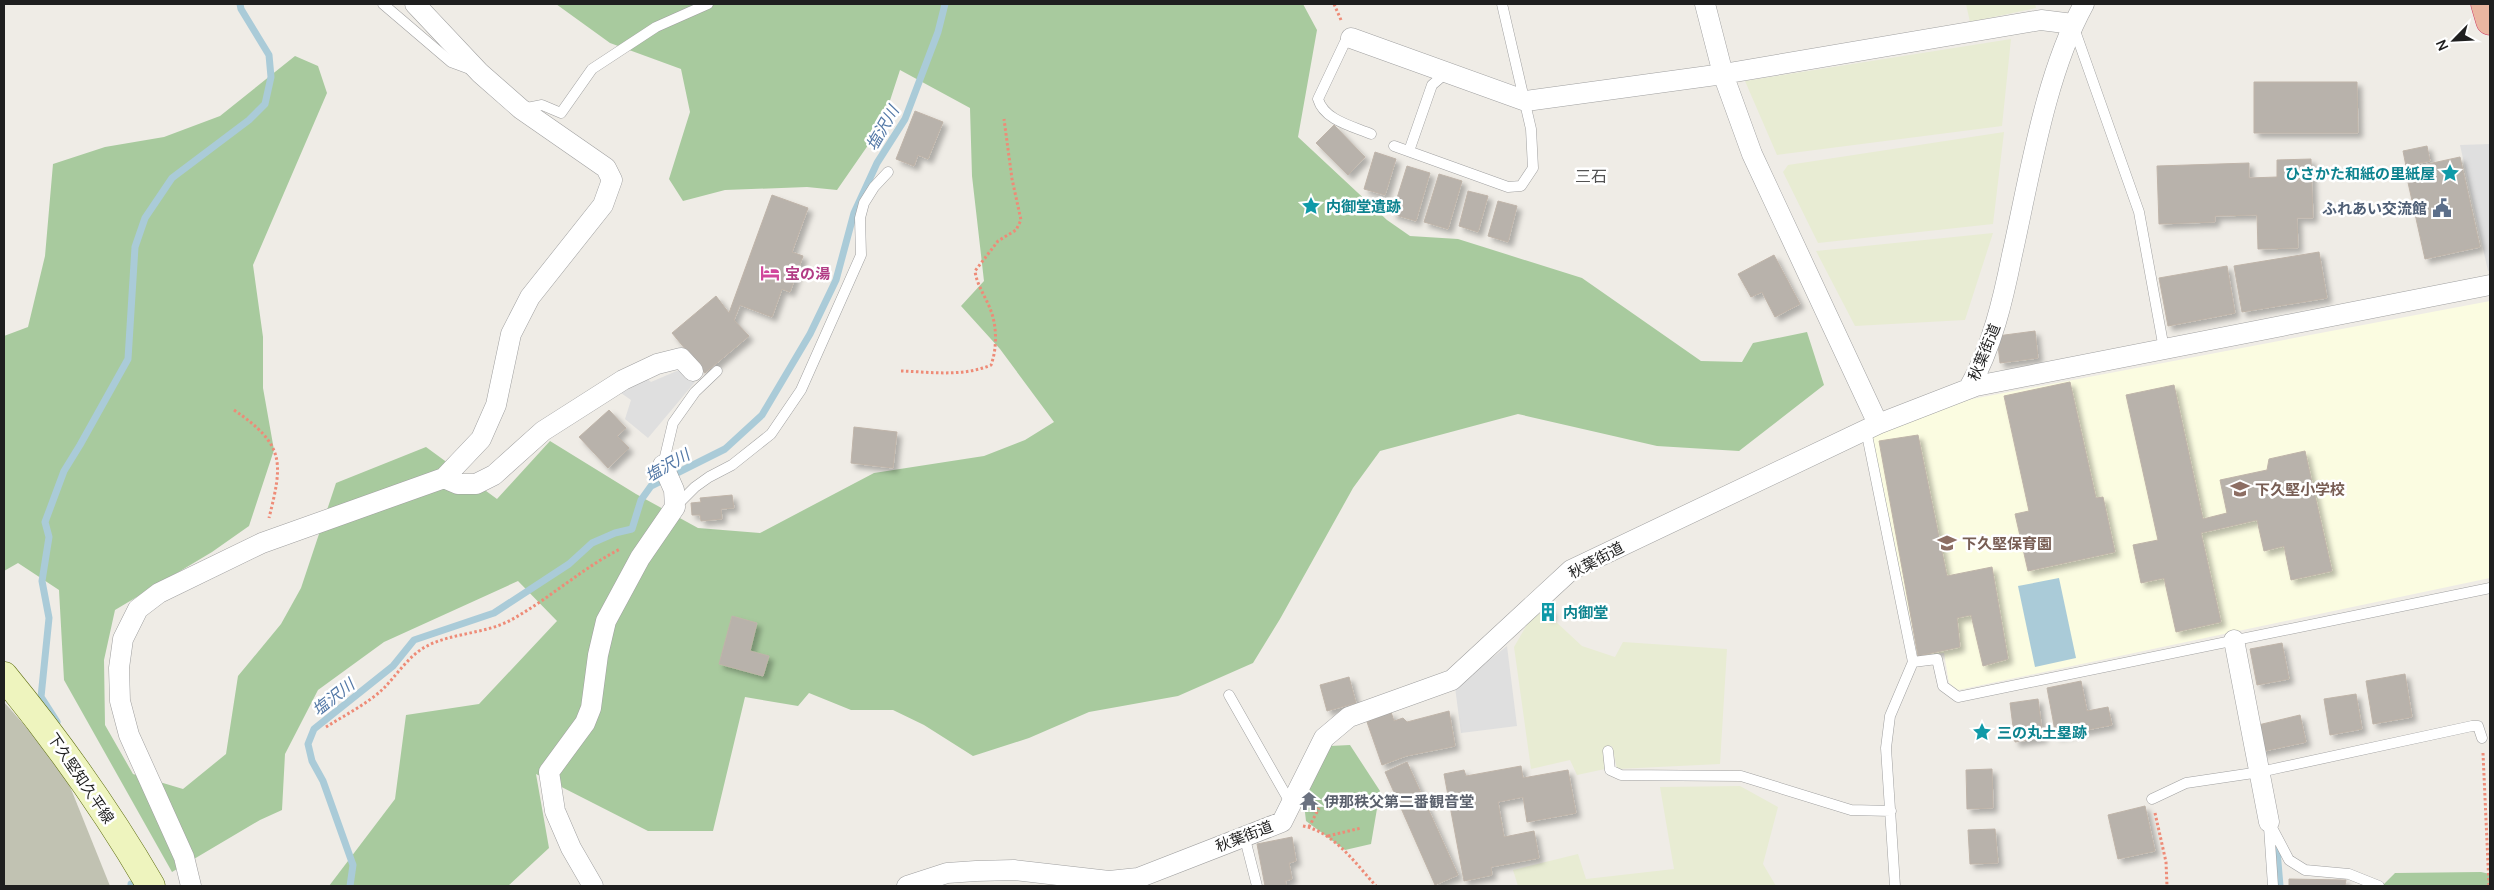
<svg xmlns="http://www.w3.org/2000/svg" width="2494" height="890" font-family="Manrope,'Noto Sans JP',sans-serif">
  <defs>
    <filter id="shadow"><feDropShadow dx="4.5" dy="4.5" stdDeviation="2.5" flood-color="#0004"/></filter>
  </defs>
  <rect width="100%" height="100%" fill="#efece6"/>
  <path fill="#fbfce1" d="M 2490,301 L 2490,578 L 1958,690 L 1949,683 L 1944,653 L 1918,656 L 1871,432 L 1972,399 Z"/>
  <path fill="#c1c2b2" d="M 4,702 L 63,769 L 110,886 L 4,886 Z"/>
  <path fill="#e8ecd3" d="M 1966,4 L 2035,4 L 2036,8 L 1970,22 Z
    M 2011,39 L 2002,126 L 1777,155 L 1745,81 Z
    M 2004,132 L 1993,224 L 1818,243 L 1783,172 L 1788,165 Z
    M 1993,233 L 1965,320 L 1855,326 L 1816,251 Z
    M 1540,613 L 1546,620 L 1554,620 L 1582,646 L 1615,657 L 1623,642 L 1727,649 L 1720,764 L 1617,769 L 1612,746 L 1605,747 L 1605,769 L 1577,775 L 1570,760 L 1531,769 L 1514,647 L 1529,621 Z
    M 1740,786 L 1778,807 L 1763,864 L 1776,886 L 1518,886 L 1513,870 L 1578,854 L 1586,879 L 1674,869 L 1660,787 Z"/>
  <path fill="#a8ca9e" d="M 556,4 L 1303,4 L 1317,30 L 1298,137 L 1387,220 L 1410,236 L 1458,239 L 1582,278 L 1701,361 L 1742,362 L 1753,343 L 1807,332 L 1824,385 L 1739,451 L 1657,446 L 1518,414 L 1380,451 L 1353,488 L 1280,619 L 1253,663 L 1178,696 L 1089,712 L 1029,738 L 973,756 L 924,725 L 893,710 L 851,710 L 809,693 L 798,706 L 745,697 L 713,831 L 648,831 L 536,774 L 549,848 L 508,886 L 329,886 L 395,799 L 406,715 L 479,704 L 557,621 L 518,581 L 384,642 L 318,690 L 285,754 L 282,810 L 260,820 L 172,872 L 64,680 L 59,590 L 18,563 L 4,571 L 4,336 L 28,327 L 45,256 L 53,164 L 105,147 L 164,137 L 220,116 L 295,56 L 318,66 L 327,93 L 253,265 L 263,337 L 263,388 L 274,450 L 249,526 L 212,552 L 115,610 L 104,660 L 105,725 L 133,774 L 183,789 L 226,754 L 238,676 L 281,624 L 301,588 L 336,483 L 426,447 L 497,499 L 550,441 L 636,494 L 698,528 L 760,533 L 874,473 L 984,456 L 1025,440 L 1054,422 L 1000,349 L 961,306 L 984,281 L 972,176 L 970,108 L 900,70 L 882,125 L 837,190 L 807,187 L 725,190 L 683,201 L 669,179 L 690,112 L 681,69 L 610,43 Z
    M 1350,745 L 1380,791 L 1371,844 L 1345,850 L 1306,821 L 1303,795 L 1330,746 Z
    M 2481,872 L 2490,874 L 2490,886 L 2382,886 L 2395,873 Z"/>
  <path fill="#dfdfdf" d="M 2490,144 L 2490,270 L 2488,271 L 2460,145 Z
    M 679,370 L 695,382 L 648,438 L 625,419 L 631,400 L 621,393 L 646,378 L 651,382 Z
    M 1507,646 L 1517,726 L 1461,733 L 1455,687 Z"/>
  <path fill="#aacbd8" d="M 2059,578 L 2076,658 L 2035,667 L 2018,586 Z"/>
  <g fill="none" stroke-linecap="round" stroke-linejoin="round">
    <path stroke="#aacbd8" stroke-width="7" d="M 57,722 L 41,697 L 49,618 L 42,581 L 49,537 L 45,522 L 64,471 L 80,445 L 128,359 L 135,247 L 145,218 L 172,178 L 249,120 L 265,104 L 271,77 L 269,55 L 241,9 L 240,4
      M 2277,850 L 2280,886
      M 131,886 L 131,884
      M 350,886 L 353,865 L 323,781 L 312,761 L 308,744 L 314,729 L 393,666 L 414,640 L 494,613 L 569,564 L 592,543 L 615,533 L 632,529 L 641,500 L 651,486 L 725,449 L 762,415 L 810,334 L 836,280 L 854,213 L 877,163 L 905,119 L 938,32 L 945,4"/>
  </g>
  <path fill="#b8b2ab" stroke="#bfb4a9" filter="url(#shadow)" d="M 2254,82 L 2357,82 L 2358,133 L 2254,133 Z
    M 915,111 L 943,122 L 928,159 L 918,155 L 914,166 L 896,159 Z
    M 1334,125 L 1365,157 L 1348,175 L 1316,143 Z
    M 2427,146 L 2430,161 L 2406,166 L 2403,151 Z
    M 1375,152 L 1396,159 L 1385,195 L 1364,189 Z
    M 2460,157 L 2480,247 L 2425,259 L 2405,169 Z
    M 2311,159 L 2313,218 L 2297,218 L 2298,248 L 2258,249 L 2257,215 L 2215,216 L 2215,222 L 2159,224 L 2157,166 L 2249,163 L 2249,178 L 2277,177 L 2277,160 Z
    M 1407,166 L 1430,173 L 1416,221 L 1392,214 Z
    M 1439,174 L 1462,181 L 1448,229 L 1424,222 Z
    M 1468,191 L 1488,196 L 1478,232 L 1459,226 Z
    M 772,195 L 808,208 L 792,252 L 803,256 L 790,292 L 782,289 L 772,317 L 740,305 L 734,320 L 749,336 L 705,373 L 672,333 L 716,296 L 729,313 Z
    M 1498,201 L 1517,206 L 1508,242 L 1488,236 Z
    M 2319,252 L 2327,298 L 2242,312 L 2234,266 Z
    M 1774,255 L 1800,304 L 1775,317 L 1762,292 L 1751,297 L 1738,274 Z
    M 2227,266 L 2235,313 L 2168,326 L 2159,278 Z
    M 2035,331 L 2038,358 L 2000,363 L 1997,336 Z
    M 2070,382 L 2096,498 L 2103,497 L 2115,552 L 2028,571 L 2015,514 L 2029,511 L 2004,396 Z
    M 2174,385 L 2203,519 L 2227,513 L 2220,480 L 2267,470 L 2269,459 L 2305,451 L 2332,571 L 2291,580 L 2284,546 L 2264,551 L 2257,520 L 2201,533 L 2221,622 L 2176,632 L 2164,578 L 2141,583 L 2133,545 L 2158,540 L 2126,395 Z
    M 609,410 L 626,428 L 617,436 L 629,448 L 608,468 L 579,437 Z
    M 854,427 L 897,432 L 893,468 L 851,463 Z
    M 1918,435 L 1947,576 L 1992,567 L 2008,659 L 1983,666 L 1971,615 L 1957,618 L 1960,647 L 1918,656 L 1879,441 Z
    M 732,495 L 734,508 L 721,509 L 722,519 L 701,521 L 700,515 L 692,515 L 691,503 L 701,502 L 700,498 Z
    M 1549,608 L 1552,615 L 1547,617 L 1544,610 Z
    M 732,616 L 757,623 L 750,651 L 769,656 L 763,676 L 719,664 Z
    M 2282,643 L 2289,679 L 2257,685 L 2250,649 Z
    M 2405,674 L 2412,717 L 2373,724 L 2366,681 Z
    M 1349,677 L 1356,703 L 1327,711 L 1320,685 Z
    M 2081,681 L 2087,711 L 2108,707 L 2112,725 L 2056,736 L 2047,688 Z
    M 2356,694 L 2362,729 L 2330,735 L 2324,699 Z
    M 2038,699 L 2043,738 L 2015,742 L 2010,703 Z
    M 1449,711 L 1455,746 L 1406,756 L 1382,765 L 1367,722 L 1391,712 L 1394,721 L 1403,718 L 1407,722 Z
    M 2300,715 L 2306,742 L 2260,752 L 2254,726 Z
    M 1407,762 L 1458,875 L 1435,885 L 1385,772 Z
    M 1521,766 L 1523,778 L 1568,770 L 1576,813 L 1527,822 L 1523,797 L 1498,802 L 1504,837 L 1534,831 L 1539,858 L 1491,867 L 1492,875 L 1464,881 L 1444,774 L 1464,770 L 1466,776 Z
    M 1992,769 L 1993,808 L 1967,809 L 1966,770 Z
    M 1307,795 L 1315,801 L 1310,807 L 1303,801 Z
    M 2145,806 L 2155,851 L 2118,859 L 2108,815 Z
    M 1995,829 L 1998,863 L 1970,864 L 1968,830 Z
    M 1292,837 L 1296,861 L 1289,863 L 1292,879 L 1285,881 L 1287,886 L 1265,886 L 1257,844 Z
    M 2289,879 L 2346,880 L 2345,886 L 2289,886 Z"/>
  <g fill="none" stroke-linecap="round" stroke-linejoin="round">
    <g stroke="#a0a0a0" stroke-width="11">
      <path id="service" d="M 383,4 L 451,62 L 470,69
        M 2074,28 L 2139,212 L 2164,349
        M 1351,38 L 1345,42 L 1318,99 C 1324,120 1352,126 1371,134
        M 522,109 L 542,105 L 561,113 L 592,69 L 656,27 L 708,4
        M 1394,146 L 1508,187 L 1521,186 L 1533,168 L 1531,129 L 1502,4
        M 1409,151 L 1432,85 L 1447,72
        M 1866,430 L 1913,662 L 1890,716 L 1886,748 L 1895,886
        M 663,465 L 673,423 L 695,392 L 717,371
        M 676,506 L 695,487 L 709,477 L 732,465 L 771,434 L 801,390 L 861,255 L 860,218 L 864,203 L 874,187 L 888,172
        M 1913,662 L 1937,659 L 1943,686 L 1958,697 L 2490,588
        M 1229,695 L 1291,804
        M 1608,751 L 1610,770 L 1621,775 L 1741,776 L 1851,810 L 1891,811
        M 2152,799 L 2186,783 L 2260,772 L 2472,726 L 2478,726 L 2482,738
        M 2269,822 L 2289,860 L 2305,870 L 2349,874 L 2379,886
        M 2269,827 L 2273,886
        M 1244,835 L 1257,886"/>
    </g>
    <g stroke="#a0a0a0" stroke-width="21">
      <path id="minor" d="M 1705,4 L 1723,74 L 1752,154 L 1878,424
        M 1351,38 L 1526,101 L 1723,74 L 2041,20 L 2073,24
        M 1969,388 C 1992,347 2003,300 2012,255 C 2030,175 2045,75 2084,4
        M 444,478 L 458,484 L 476,484 L 494,475 L 543,431 L 623,380 L 657,364 L 681,358 L 693,371
        M 2234,640 L 2269,822
        M 191,886 L 184,857 L 129,735 L 120,701 L 119,668 L 123,639 L 138,609 L 159,593 L 262,543 L 444,478 L 481,439 L 496,405 L 511,334 L 530,297 L 603,205 L 612,180 L 606,168 L 521,109 L 480,73 L 415,4
        M 593,886 L 571,848 L 555,811 L 549,772 L 585,723 L 591,708 L 598,655 L 606,621 L 640,558 L 675,507 L 674,490 L 663,465
        M 907,886 L 947,873 L 976,871 L 1014,870 L 1109,881 L 1138,878 L 1282,822 L 1324,738 L 1349,717 L 1452,680 L 1571,570 L 1878,424 L 1976,386 L 2490,285"/>
    </g>
    <g stroke="#5d6d0e" stroke-width="29">
      <path id="secondary" d="M 4,676 C 58,742 108,812 151,886"/>
    </g>
    <g stroke="#cc335e" stroke-width="29">
      <path id="trunk" d="M 2485,4 L 2490,21"/>
    </g>
    <path stroke="#ee8b77" stroke-width="3" stroke-dasharray="2.5 2.5" stroke-linecap="butt" d="M 1334,4 L 1341,20
      M 901,371 C 931,372 963,377 991,365 C 997,349 997,327 991,311 C 986,297 977,286 975,271 L 998,241 L 1016,230 L 1021,220 L 1012,179 L 1004,119
      M 234,410 C 285,445 283,462 269,518
      M 326,727 C 345,715 367,704 383,689 C 397,675 409,655 427,646 C 451,633 485,634 511,620 C 549,599 581,569 620,549
      M 2483,753 L 2489,886
      M 2155,813 L 2166,862 L 2167,886
      M 1303,826 C 1334,832 1356,864 1376,886
      M 1309,827 L 1319,808
      M 1328,836 L 1361,828"/>
    <use href="#service" stroke="#fff" stroke-width="10"/>
    <use href="#minor" stroke="#fff" stroke-width="20"/>
    <use href="#secondary" stroke="#eef4be" stroke-width="28"/>
    <use href="#trunk" stroke="#eab6a1" stroke-width="28"/>
  </g>
  <defs>
    <g id="sight-bare" transform="scale(1.5)"><path d="M0-6L1.8-2.2L6-1.7L2.9 1.2L3.7 5.4L0 3.3L-3.7 5.4L-2.9 1.2L-6-1.7L-1.8-2.2Z" fill="#0f9aa8" stroke="#fff" stroke-width="2.5" paint-order="stroke"/></g>
    <g id="civic-bare" transform="scale(1.5)"><path d="M-.6-6.5H3V-4.5H.6V-3L4-1V1h2V6H-6V1h2V-1L-.6-3ZM-1.2 2.5V6h2.4V2.5Z" fill="#5c6f8a" stroke="#fff" stroke-width="2.5" paint-order="stroke"/></g>
    <g id="hotel-bare" transform="scale(1.5)"><path d="M-6-4.5h1.5V1H6V5H4.5V3h-9V5H-6ZM-4 0a1.8 1.8 0 1 1 3.6 0ZM.5 0V-2.5h3Q6-2.5 6 0Z" fill="#d1479c" stroke="#fff" stroke-width="2.5" paint-order="stroke"/></g>
    <g id="school-bare" transform="scale(1.5)"><path d="M0-5L7-2L0 1L-7-2ZM-4 1L0 2.5L4 1V4Q0 6-4 4Z" fill="#8d6e63" stroke="#fff" stroke-width="2.5" paint-order="stroke"/></g>
    <g id="building-bare" transform="scale(1.5)"><path d="M-4-6H4V6H1V3H-1V6H-4ZM-2.5-4.3h1.7v1.8h-1.7ZM.8-4.3h1.7v1.8H.8ZM-2.5-1h1.7V.8h-1.7ZM.8-1h1.7V.8H.8Z" fill="#0f9aa8" stroke="#fff" stroke-width="2.5" paint-order="stroke"/></g>
    <g id="temple-bare" transform="scale(1.5)"><path d="M0-6L5-2H3V0L6.5 2.5H4V6H1.5V3h-3V6H-4V2.5H-6.5L-3 0V-2H-5Z" fill="#6b7280" stroke="#fff" stroke-width="2.5" paint-order="stroke"/></g>
  </defs>
  <g fill-rule="evenodd">
    <use href="#sight-bare" x="2450" y="173"/>
    <use href="#sight-bare" x="1311" y="206"/>
    <use href="#civic-bare" x="2442" y="208"/>
    <use href="#hotel-bare" x="770" y="273"/>
    <use href="#school-bare" x="2240" y="489"/>
    <use href="#school-bare" x="1947" y="543"/>
    <use href="#building-bare" x="1548" y="612"/>
    <use href="#sight-bare" x="1982" y="732"/>
    <use href="#temple-bare" x="1309" y="801"/>
  </g>
  <g text-anchor="middle" dominant-baseline="central" stroke-width="5" stroke-linejoin="round" paint-order="stroke">
    <g font-size="15" font-weight="bold" fill="#0d838f" stroke="#fff" text-anchor="start">
      <text x="2435" y="173" text-anchor="end">ひさかた和紙の里紙屋</text>
      <text x="1326" y="206">内御堂遺跡</text>
      <text x="1563" y="612">内御堂</text>
      <text x="1997" y="732">三の丸土塁跡</text>
    </g>
    <g font-size="15" font-weight="bold" fill="#4e5e75" stroke="#fff" text-anchor="end">
      <text x="2427" y="208">ふれあい交流館</text>
    </g>
    <g font-size="15" font-weight="bold" fill="#b23c85" stroke="#fff" text-anchor="start">
      <text x="785" y="273">宝の湯</text>
    </g>
    <g font-size="15" fill="#1f1f1f" stroke="#fff">
      <text transform="translate(1984 352) rotate(-68)">秋葉街道</text>
      <text transform="translate(1596 560) rotate(-28)">秋葉街道</text>
      <text transform="translate(81 778) rotate(56)">下久堅知久平線</text>
      <text transform="translate(1244 836) rotate(-21)">秋葉街道</text>
    </g>
    <g font-size="15" font-weight="bold" fill="#785e54" stroke="#fff" text-anchor="start">
      <text x="2255" y="489">下久堅小学校</text>
      <text x="1962" y="543">下久堅保育園</text>
    </g>
    <g font-size="15" font-weight="bold" fill="#5b616d" stroke="#fff" text-anchor="start">
      <text x="1324" y="801">伊那秩父第二番観音堂</text>
    </g>
    <g font-size="16" font-style="italic" fill="#5378a6" stroke="#fff">
      <text transform="translate(882 128) rotate(-60)">塩沢川</text>
      <text transform="translate(667 465) rotate(-30)">塩沢川</text>
      <text transform="translate(333 697) rotate(-38)">塩沢川</text>
    </g>
    <g font-size="16" fill="#525252" stroke="#fff">
      <text x="1591" y="176">三石</text>
    </g>
  </g>
  <rect width="2494" height="890" fill="none" stroke="#1f1f1f" stroke-width="10"/>
  <g transform="translate(2454 40) rotate(246)" stroke="#ffffff" stroke-width="4" paint-order="stroke">
  <path d="M0-4L9 19L0 12L-9 19Z" fill="#1f1f1f"/>
  <text y="-8" font-size="14" font-weight="bold" text-anchor="middle" fill="#1f1f1f">N</text>
  </g>
</svg>
